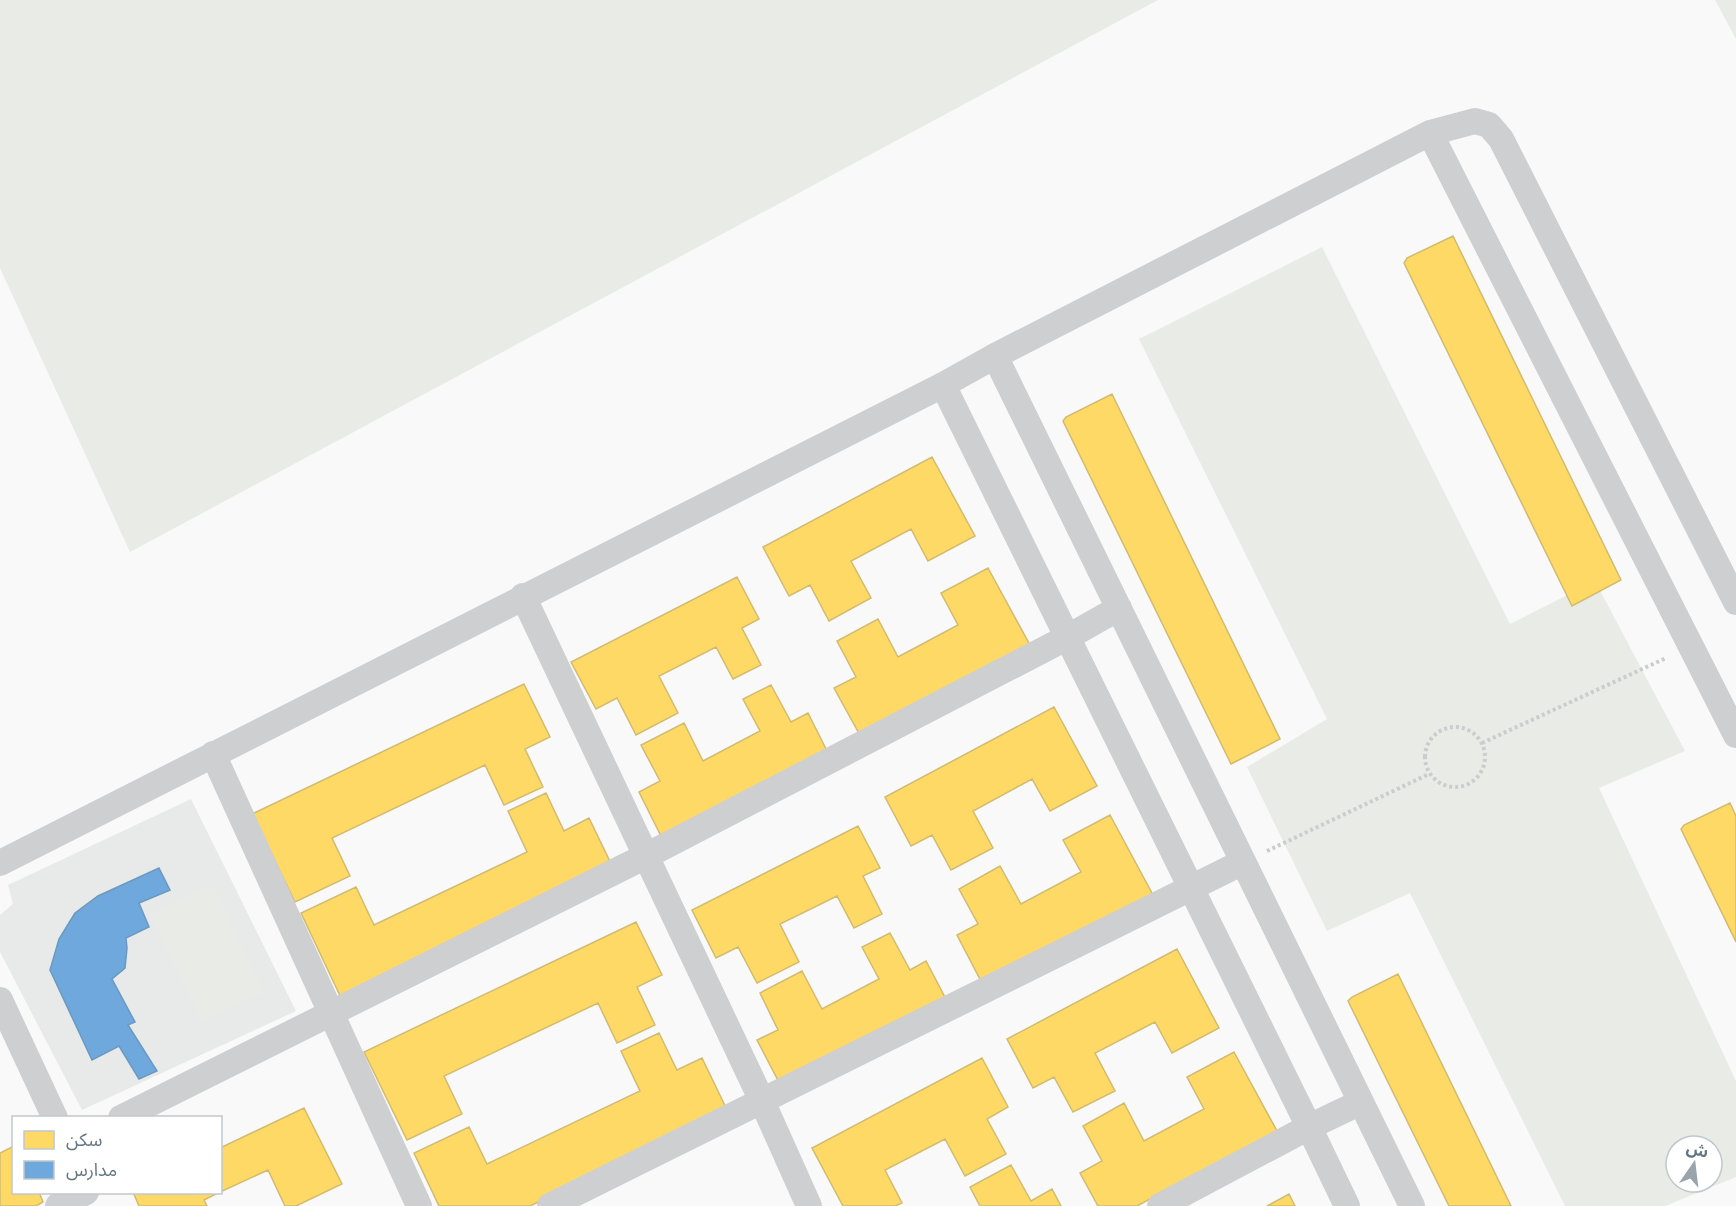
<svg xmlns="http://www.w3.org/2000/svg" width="1736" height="1206" font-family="'DM Sans','Noto Sans Arabic',sans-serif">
  <rect width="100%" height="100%" fill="#f9f9f9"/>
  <path fill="#e8e9e9" d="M 191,799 L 296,1011 L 82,1110 L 0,952 L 0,915 L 13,904 L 8,885 Z"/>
  <path fill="#e8ebe6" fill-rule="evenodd" d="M 0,0 L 1158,0 L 130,552 L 0,268 Z
    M 1715,0 L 1736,0 L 1736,39 Z
    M 1322,247 L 1510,624 L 1595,581 L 1685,751 L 1599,788 L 1736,1081 L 1736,1177 L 1665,1206 L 1565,1206 L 1410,893 L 1327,931 L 1247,767 L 1327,719 L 1139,339 ZM 1676,1146 L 1712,1146 L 1712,1182 L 1676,1182 Z
    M 212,884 L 264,992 L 202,1021 L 150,914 Z"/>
  <path fill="#ffd966" stroke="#d1bb6f" stroke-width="1.5" d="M 1453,236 L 1621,580 L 1572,606 L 1404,263 L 1407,258 Z
    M 1112,394 L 1280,739 L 1231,764 L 1063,421 L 1066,417 Z
    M 932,457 L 975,536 L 928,561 L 911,529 L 851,561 L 871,598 L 829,621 L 810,585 L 789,596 L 763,547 Z
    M 988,568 L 1031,647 L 861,737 L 834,688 L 856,677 L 837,641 L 878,619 L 898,657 L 958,625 L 941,593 Z
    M 737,577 L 759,619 L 742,628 L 761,665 L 733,679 L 716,647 L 659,676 L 678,713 L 636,735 L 617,698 L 596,709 L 571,662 Z
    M 524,684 L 550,737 L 525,749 L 543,787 L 504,805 L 485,765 L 332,838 L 350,876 L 295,902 L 252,814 Z
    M 771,685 L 791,722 L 808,713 L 829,755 L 663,840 L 639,792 L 660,781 L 641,745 L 684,723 L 703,761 L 760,731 L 743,699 Z
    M 1054,707 L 1097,786 L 1050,811 L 1032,779 L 973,811 L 993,848 L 951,870 L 932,835 L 911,846 L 885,797 Z
    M 546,793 L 564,831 L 589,818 L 615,872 L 343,1002 L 301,913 L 356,887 L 374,925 L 527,852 L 508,811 Z
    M 1730,803 L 1736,816 L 1736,942 L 1681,829 L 1684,825 Z
    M 1110,815 L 1153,895 L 983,985 L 957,935 L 978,924 L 959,889 L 1000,866 L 1021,904 L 1081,872 L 1063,840 Z
    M 858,826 L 880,868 L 863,876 L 882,914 L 854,928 L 837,896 L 780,924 L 799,962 L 757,983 L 738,947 L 716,958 L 692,910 Z
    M 636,922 L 662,975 L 637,987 L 655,1025 L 617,1043 L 598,1003 L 444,1076 L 462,1114 L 407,1140 L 364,1052 Z
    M 890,933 L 910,970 L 926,961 L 948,1003 L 782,1088 L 757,1040 L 778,1030 L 760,993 L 802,971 L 822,1009 L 879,979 L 862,947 Z
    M 1177,949 L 1219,1028 L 1172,1053 L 1155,1022 L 1095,1053 L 1115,1091 L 1073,1112 L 1054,1077 L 1033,1088 L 1007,1039 Z
    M 1398,974 L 1511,1206 L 1449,1206 L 1348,1001 L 1352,997 Z
    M 659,1033 L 677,1070 L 702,1058 L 728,1112 L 530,1206 L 439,1206 L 414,1153 L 469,1127 L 487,1164 L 640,1091 L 621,1051 Z
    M 1234,1052 L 1277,1131 L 1137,1206 L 1098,1206 L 1080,1173 L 1102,1161 L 1083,1126 L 1124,1103 L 1144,1141 L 1204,1109 L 1187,1077 Z
    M 982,1058 L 1008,1107 L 987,1119 L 1006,1154 L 965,1176 L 945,1139 L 885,1170 L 902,1203 L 895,1206 L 843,1206 L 812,1148 Z
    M 304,1108 L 342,1184 L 296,1206 L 285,1206 L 268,1170 L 220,1192 L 220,1148 Z
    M 14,1146 L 14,1192 L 39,1192 L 43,1202 L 36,1206 L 0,1206 L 0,1153 Z
    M 1011,1165 L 1031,1201 L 1052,1189 L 1061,1206 L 980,1206 L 970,1187 Z
    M 133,1192 L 220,1192 L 204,1200 L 207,1206 L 139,1206 Z
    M 1289,1194 L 1295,1206 L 1267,1206 Z"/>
  <path fill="#6fa8dc" stroke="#6c99c1" stroke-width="1.5" d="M 159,868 L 170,890 L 139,903 L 149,927 L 126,938 L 127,948 L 125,968 L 112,979 L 135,1022 L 128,1025 L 157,1071 L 139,1079 L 119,1046 L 92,1060 L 50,970 L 59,939 L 75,913 L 98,896 Z"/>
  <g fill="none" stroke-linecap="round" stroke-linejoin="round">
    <path stroke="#cbcccd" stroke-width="4" stroke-dasharray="3 3" stroke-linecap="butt" d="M1425 757a30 30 0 1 1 60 0a30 30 0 1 1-60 0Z
      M 1482,743 L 1666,658
      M 1267,851 L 1429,774"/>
    <path stroke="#cecfd0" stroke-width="26" d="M 1430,133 L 1736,735
      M 995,356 L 1412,1206
      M 943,385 L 1309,1127 L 1347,1206
      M 523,596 L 762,1101 L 809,1206
      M 213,754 L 419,1206
      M 0,863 L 943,385 L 995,356 L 1430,133 L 1475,121 L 1489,125 L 1501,139 L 1736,602
      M 0,1000 L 55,1118
      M 121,1118 L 646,856 L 1068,637 L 1119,608
      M 58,1206 L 86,1192
      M 550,1206 L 1243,862
      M 1160,1206 L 1309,1127 L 1361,1102"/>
  </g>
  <rect x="12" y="1116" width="210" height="78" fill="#ffffff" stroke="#c1c8cd" stroke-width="1.5"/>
  <rect x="24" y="1131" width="30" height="18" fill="#ffd966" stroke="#c1c8cd" stroke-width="1.5"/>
  <text x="66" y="1146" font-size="18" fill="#657683">سكن</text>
  <rect x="24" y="1161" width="30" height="18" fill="#6fa8dc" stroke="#c1c8cd" stroke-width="1.5"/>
  <text x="66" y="1176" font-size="18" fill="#657683">مدارس</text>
  <g transform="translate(1694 1164) rotate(14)"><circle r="28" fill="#ffffff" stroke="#c1c8cd" stroke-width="1.5"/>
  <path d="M0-4.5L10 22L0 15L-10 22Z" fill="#99a4ac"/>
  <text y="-9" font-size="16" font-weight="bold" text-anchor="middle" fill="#657683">ش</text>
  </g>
</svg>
